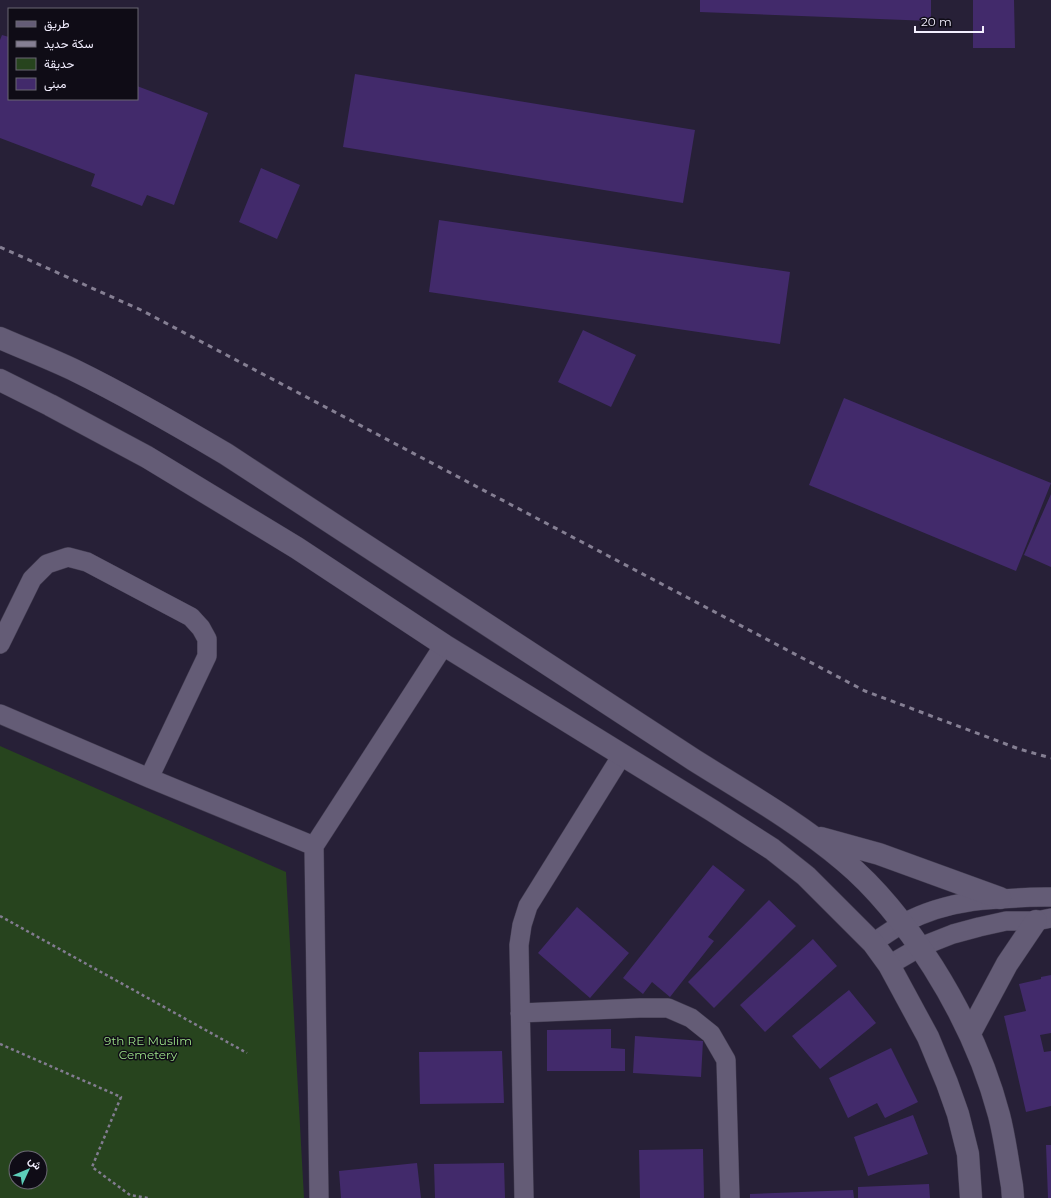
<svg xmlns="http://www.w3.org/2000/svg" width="1051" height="1198" font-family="Montserrat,Vazirmatn,sans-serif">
  <rect width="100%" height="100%" fill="#272037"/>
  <path fill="#27441e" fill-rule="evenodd" d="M 0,746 L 286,872 L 304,1198 L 0,1198 ZM 16,1158 L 40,1158 L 40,1182 L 16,1182 Z"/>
  <path fill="#422a6b" d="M 700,0 L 931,0 L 931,21 L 700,12 Z
    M 973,0 L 1014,0 L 1015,48 L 973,48 Z
    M 2,35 L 9,37 L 9,99 L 137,99 L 137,86 L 208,113 L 174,205 L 147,195 L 142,206 L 91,186 L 95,174 L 0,138 L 0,40 Z
    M 355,74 L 695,130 L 683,203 L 343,147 Z
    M 261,168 L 300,185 L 277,239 L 239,222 Z
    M 439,220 L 790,272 L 780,344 L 429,292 Z
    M 583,330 L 636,355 L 611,407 L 558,382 Z
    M 844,398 L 1051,483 L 1016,571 L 809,485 Z
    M 1051,494 L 1051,567 L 1024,555 Z
    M 713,865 L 745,890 L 708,937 L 714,941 L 670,997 L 652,982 L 643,994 L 623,978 Z
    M 769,900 L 796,926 L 714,1008 L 688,982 Z
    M 577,907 L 629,953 L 590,998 L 538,953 Z
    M 813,939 L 837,966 L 765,1032 L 740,1005 Z
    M 1051,975 L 1051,1033 L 1040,1035 L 1044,1052 L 1051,1051 L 1051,1106 L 1026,1112 L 1004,1016 L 1026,1011 L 1019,984 L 1041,979 L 1041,977 Z
    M 849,990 L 876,1023 L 820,1069 L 792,1036 Z
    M 611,1029 L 611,1048 L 625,1049 L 625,1071 L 547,1071 L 547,1030 Z
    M 635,1036 L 703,1041 L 701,1077 L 633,1073 Z
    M 891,1048 L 918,1102 L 885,1118 L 877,1103 L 848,1118 L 829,1078 Z
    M 502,1051 L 504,1103 L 420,1104 L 419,1052 Z
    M 913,1115 L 928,1154 L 868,1176 L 854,1137 Z
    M 1046,1145 L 1051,1145 L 1051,1198 L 1048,1198 Z
    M 703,1149 L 704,1198 L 640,1198 L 639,1150 Z
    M 417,1163 L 421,1198 L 341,1198 L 339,1171 Z
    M 504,1163 L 505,1198 L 435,1198 L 434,1164 Z
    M 929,1184 L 930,1198 L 858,1198 L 858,1187 Z
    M 853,1190 L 854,1198 L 750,1198 L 750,1194 Z"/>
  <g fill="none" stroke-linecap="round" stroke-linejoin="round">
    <g stroke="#423c50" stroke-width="20">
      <path id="minor" d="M 0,644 L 32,579 L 47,564 L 68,557 L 87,562 L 191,617 L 201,628 L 207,639 L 207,656 L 149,778
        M 0,714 L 149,778 L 314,846
        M 873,943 C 883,936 893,929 904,923 C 950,898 1000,898 1051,897
        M 889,965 L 920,947 L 953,934 L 979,927 L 1006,921 L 1036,921 L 1051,918
        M 520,1013 L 640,1008 L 668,1008 L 691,1018 L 711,1034 L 726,1060 L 730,1198
        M 319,1198 L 314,846 L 444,645
        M 524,1198 L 519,945 L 522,925 L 528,906 L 622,755"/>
    </g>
    <g stroke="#423c50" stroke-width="23">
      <path id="tertiary" d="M 0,338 C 25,349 51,359 76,371 C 127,396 177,425 226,454 L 694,760 C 745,792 798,822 844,861 C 880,891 908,928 933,967 C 962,1013 985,1062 999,1115 C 1005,1138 1008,1163 1012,1186 L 1013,1198
        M 0,380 L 50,405 L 147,457 L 297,548 L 444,645 L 713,811 L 772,849 L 806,876 L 873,943 L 889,965 L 928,1037 L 947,1083 L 958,1114 L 968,1154 L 971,1198
        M 821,838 L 879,854 L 1000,898
        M 970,1033 L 1007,964 L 1036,921"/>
    </g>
    <path stroke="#827c90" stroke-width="2.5" stroke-dasharray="3 3" stroke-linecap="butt" d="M 0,916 L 247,1053
      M 0,1044 L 121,1097 L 92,1167 L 130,1195 L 148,1198"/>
    <use href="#minor" stroke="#645c76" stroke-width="19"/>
    <use href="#tertiary" stroke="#645c76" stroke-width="22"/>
    <path stroke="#857f93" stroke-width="3" stroke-dasharray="5 5" stroke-linecap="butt" d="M 0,247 L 141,310 L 865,691 L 1019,749 L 1051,758"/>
  </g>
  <g text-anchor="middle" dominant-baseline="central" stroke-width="3" stroke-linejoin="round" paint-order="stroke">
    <g font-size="12" fill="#9de288" stroke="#0f0c16">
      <text x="148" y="1040">9th RE Muslim<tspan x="148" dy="14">Cemetery</tspan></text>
    </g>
  </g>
  <rect x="8" y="8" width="130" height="92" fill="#0f0c16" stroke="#6a6773"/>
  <rect x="16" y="21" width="20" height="6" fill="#645c76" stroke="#6a6773"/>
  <text x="44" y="28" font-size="12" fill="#f3efff">طريق</text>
  <rect x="16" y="41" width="20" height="6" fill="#857f93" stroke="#6a6773"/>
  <text x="44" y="48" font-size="12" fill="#f3efff">سكة حديد</text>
  <rect x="16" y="58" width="20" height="12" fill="#27441e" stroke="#6a6773"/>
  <text x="44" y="68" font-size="12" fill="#f3efff">حديقة</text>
  <rect x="16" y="78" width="20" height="12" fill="#422a6b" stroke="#6a6773"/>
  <text x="44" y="88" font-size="12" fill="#f3efff">مبنى</text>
  <g transform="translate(28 1170) rotate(46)"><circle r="19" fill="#0f0c16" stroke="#6a6773"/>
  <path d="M0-3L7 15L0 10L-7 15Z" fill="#5dceb9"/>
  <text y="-6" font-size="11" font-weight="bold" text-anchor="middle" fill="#f3efff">ش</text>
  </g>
  <path d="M915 26v6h68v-6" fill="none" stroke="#f3efff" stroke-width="2"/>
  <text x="921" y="26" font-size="12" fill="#f3efff" stroke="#0f0c16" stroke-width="3" paint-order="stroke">20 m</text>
</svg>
